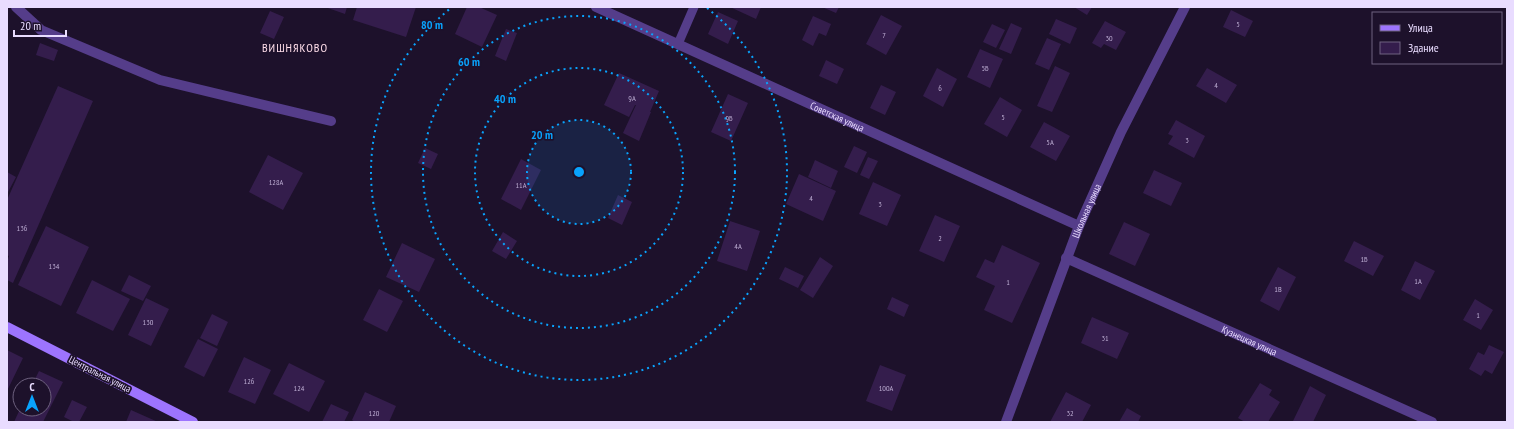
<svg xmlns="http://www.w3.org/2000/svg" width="1514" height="429" font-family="'PT Sans Narrow',sans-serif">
  <rect width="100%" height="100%" fill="#1d112b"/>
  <path fill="#341d4c" d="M 325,7 L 347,7 L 345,14 Z
    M 357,7 L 416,7 L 406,37 L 353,20 Z
    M 467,7 L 479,7 L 497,15 L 482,47 L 455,34 Z
    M 730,7 L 761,7 L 756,19 Z
    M 822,7 L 839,7 L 836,13 Z
    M 1074,7 L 1092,7 L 1087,15 Z
    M 1231,10 L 1253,21 L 1245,37 L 1223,27 Z
    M 270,11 L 284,17 L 274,39 L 260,33 Z
    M 718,12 L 738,21 L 728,44 L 708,34 Z
    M 881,15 L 902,26 L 886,55 L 866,44 Z
    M 813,16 L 831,24 L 826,36 L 819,33 L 813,46 L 802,40 Z
    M 1056,19 L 1077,28 L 1070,44 L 1049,34 Z
    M 1105,21 L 1126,32 L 1116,50 L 1104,44 L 1101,48 L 1092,43 Z
    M 1011,23 L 1022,28 L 1011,54 L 999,49 Z
    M 992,24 L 1005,30 L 996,48 L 983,42 Z
    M 506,29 L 517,33 L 506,61 L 495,56 Z
    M 1047,38 L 1061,44 L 1049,70 L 1035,64 Z
    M 40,43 L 58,50 L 54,61 L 36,55 Z
    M 980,49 L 1003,59 L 990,88 L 967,77 Z
    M 826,60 L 844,69 L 837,84 L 819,76 Z
    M 1055,66 L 1070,73 L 1052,112 L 1037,106 Z
    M 937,68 L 957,79 L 943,107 L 923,96 Z
    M 1207,68 L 1237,85 L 1226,103 L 1196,86 Z
    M 619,73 L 659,91 L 650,112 L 651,112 L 639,141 L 623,133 L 636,105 L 635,105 L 629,117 L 604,105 Z
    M 881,85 L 896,92 L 885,115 L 870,108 Z
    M 58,86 L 93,101 L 13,283 L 7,280 L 7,262 L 9,256 L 7,255 L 7,200 Z
    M 728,94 L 748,103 L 731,141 L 711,132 Z
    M 1000,97 L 1022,110 L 1007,137 L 984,124 Z
    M 1176,120 L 1205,136 L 1194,158 L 1168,144 L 1173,136 L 1168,134 Z
    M 1044,122 L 1070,136 L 1056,161 L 1030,147 Z
    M 854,146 L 867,152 L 857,173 L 844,167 Z
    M 425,148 L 438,154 L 431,169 L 418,163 Z
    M 268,155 L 303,173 L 283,210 L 249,192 Z
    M 868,157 L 878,161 L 869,179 L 860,175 Z
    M 521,159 L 541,170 L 521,210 L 501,199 Z
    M 815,160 L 838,171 L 831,188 L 808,177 Z
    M 1154,170 L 1182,183 L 1171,206 L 1143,193 Z
    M 7,172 L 16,177 L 7,194 Z
    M 799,174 L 836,191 L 823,221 L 786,204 Z
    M 873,182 L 901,195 L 887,226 L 859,214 Z
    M 618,195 L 632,202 L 622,225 L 608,218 Z
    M 935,215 L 960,226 L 944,262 L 919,251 Z
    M 730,221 L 760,231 L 747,271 L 717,261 Z
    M 1124,222 L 1150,234 L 1135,266 L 1109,254 Z
    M 46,226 L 89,247 L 61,306 L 18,285 Z
    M 503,232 L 517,241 L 506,259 L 492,251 Z
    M 1354,241 L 1384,256 L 1373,276 L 1344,261 Z
    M 402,243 L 435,259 L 419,292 L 386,277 Z
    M 1002,245 L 1040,263 L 1012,323 L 984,310 L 995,286 L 976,277 L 985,259 L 994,263 Z
    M 820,257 L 833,266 L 813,298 L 800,290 Z
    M 1415,261 L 1435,271 L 1420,300 L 1401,290 Z
    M 785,267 L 804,276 L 798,288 L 779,279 Z
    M 1278,267 L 1296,277 L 1279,311 L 1260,301 Z
    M 129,275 L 151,286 L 143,301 L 121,291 Z
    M 92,280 L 130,299 L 113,331 L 76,313 Z
    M 379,289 L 403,301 L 387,332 L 363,320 Z
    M 892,297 L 909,305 L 904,317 L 887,309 Z
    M 146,298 L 169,309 L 151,346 L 128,335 Z
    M 1475,299 L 1493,310 L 1481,330 L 1463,320 Z
    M 212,314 L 228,322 L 217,346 L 200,338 Z
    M 1092,317 L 1129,333 L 1117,359 L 1081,343 Z
    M 198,339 L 218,349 L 204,377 L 184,367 Z
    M 1489,345 L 1504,352 L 1492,374 L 1485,370 L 1481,376 L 1469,369 L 1478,352 L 1484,355 Z
    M 7,350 L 23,358 L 7,391 Z
    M 244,357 L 271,370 L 255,404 L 228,392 Z
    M 289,363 L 325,381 L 309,412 L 273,394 Z
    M 880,365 L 906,375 L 892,411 L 866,401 Z
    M 39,371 L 63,382 L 43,422 L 14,422 L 20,409 L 44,409 L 44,385 L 32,385 Z
    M 1260,383 L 1272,390 L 1269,395 L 1280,402 L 1268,422 L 1245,422 L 1238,418 Z
    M 1310,386 L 1326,395 L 1313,422 L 1296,422 L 1293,421 Z
    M 365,392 L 396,406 L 389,422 L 355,422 L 352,420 Z
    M 1066,392 L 1091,405 L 1082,422 L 1050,422 Z
    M 72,400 L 87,407 L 79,422 L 74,422 L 64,417 Z
    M 331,404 L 349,412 L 344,422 L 322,422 Z
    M 1127,408 L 1141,416 L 1138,422 L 1119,422 Z
    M 131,410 L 158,422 L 126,422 Z"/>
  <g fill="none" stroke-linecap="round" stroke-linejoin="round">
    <path stroke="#553d8a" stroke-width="9" d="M 678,44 L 694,7"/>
    <g stroke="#553d8a" stroke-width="10">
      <path d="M 16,7 L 41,30 L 160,80 L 331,121"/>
      <path id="s1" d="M 596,7 L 1079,226"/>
      <path id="s2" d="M 1066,258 L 1432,422"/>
      <path id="s3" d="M 1006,422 L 1079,226 L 1121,132 L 1185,7"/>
    </g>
    <path stroke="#9d74fe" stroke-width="10" d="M 7,327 L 193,422"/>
  </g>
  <circle cx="579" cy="172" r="52" fill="#09a3fd" fill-opacity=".12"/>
  <g fill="none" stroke="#09a3fd" stroke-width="2" stroke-dasharray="2 4">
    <circle cx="579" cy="172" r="52"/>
    <circle cx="579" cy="172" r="104"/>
    <circle cx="579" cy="172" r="156"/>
    <path d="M707 8A208 208 0 1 1 451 8"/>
  </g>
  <g text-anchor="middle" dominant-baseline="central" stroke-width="3.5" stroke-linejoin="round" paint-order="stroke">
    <g font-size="8" fill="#bcacd2">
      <text x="1238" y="24">5</text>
      <text x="884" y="35">7</text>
      <text x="1109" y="38">30</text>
      <text x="985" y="68">5Б</text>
      <text x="1216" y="85">4</text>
      <text x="940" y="88">6</text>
      <text x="632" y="98">9А</text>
      <text x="1003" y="117">5</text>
      <text x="729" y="118">9Б</text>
      <text x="1187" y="140">3</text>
      <text x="1050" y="142">5А</text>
      <text x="276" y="182">128А</text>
      <text x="521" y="185">11А</text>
      <text x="811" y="198">4</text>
      <text x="880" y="204">3</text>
      <text x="22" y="228">136</text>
      <text x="940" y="238">2</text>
      <text x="738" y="246">4А</text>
      <text x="1364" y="259">1Б</text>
      <text x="54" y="266">134</text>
      <text x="1418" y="281">1А</text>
      <text x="1008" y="282">1</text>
      <text x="1278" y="289">1В</text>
      <text x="1478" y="315">1</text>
      <text x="148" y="322">130</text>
      <text x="1105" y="338">31</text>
      <text x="249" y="381">126</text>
      <text x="299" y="388">124</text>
      <text x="886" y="388">100А</text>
      <text x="374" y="413">120</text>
      <text x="1070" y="413">32</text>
    </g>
    <g font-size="10" fill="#e9dcff" stroke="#1d112b">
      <text stroke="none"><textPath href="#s1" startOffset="265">Советская улица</textPath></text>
      <text stroke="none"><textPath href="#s3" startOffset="226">Школьная улица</textPath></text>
      <text stroke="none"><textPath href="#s2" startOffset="201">Кузнецкая улица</textPath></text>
      <text transform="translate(100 374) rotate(27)">Центральная улица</text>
    </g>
    <g font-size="12" letter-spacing="1" fill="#ffdeea" stroke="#1d112b">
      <text x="295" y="47">ВИШНЯКОВО</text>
    </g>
  </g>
  <circle cx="579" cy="172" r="6" fill="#09a3fd" stroke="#1d112b" stroke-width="2"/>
  <g font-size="12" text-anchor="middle" font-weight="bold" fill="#09a3fd" stroke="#1d112b" stroke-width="3.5" stroke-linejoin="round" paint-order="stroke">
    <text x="432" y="29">80 m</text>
    <text x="469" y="66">60 m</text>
    <text x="505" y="103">40 m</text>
    <text x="542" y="139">20 m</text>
  </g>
  <rect width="1514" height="429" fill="none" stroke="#e9dcff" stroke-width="16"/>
  <rect x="1372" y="12" width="130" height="52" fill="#1d112b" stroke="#6f6280"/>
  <rect x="1380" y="25" width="20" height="6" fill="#9d74fe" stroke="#6f6280"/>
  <text x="1408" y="32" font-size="12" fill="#e9dcff">Улица</text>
  <rect x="1380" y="42" width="20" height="12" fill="#341d4c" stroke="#6f6280"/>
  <text x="1408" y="52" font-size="12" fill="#e9dcff">Здание</text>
  <g transform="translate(32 397)"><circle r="19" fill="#1d112b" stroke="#6f6280"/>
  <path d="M0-3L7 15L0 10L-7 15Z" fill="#09a3fd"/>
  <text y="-6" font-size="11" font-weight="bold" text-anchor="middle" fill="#e9dcff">С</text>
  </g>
  <path d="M14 30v6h52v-6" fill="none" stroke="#e9dcff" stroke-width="2"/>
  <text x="20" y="30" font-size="12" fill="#e9dcff" stroke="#1d112b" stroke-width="3" paint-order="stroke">20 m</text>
</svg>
